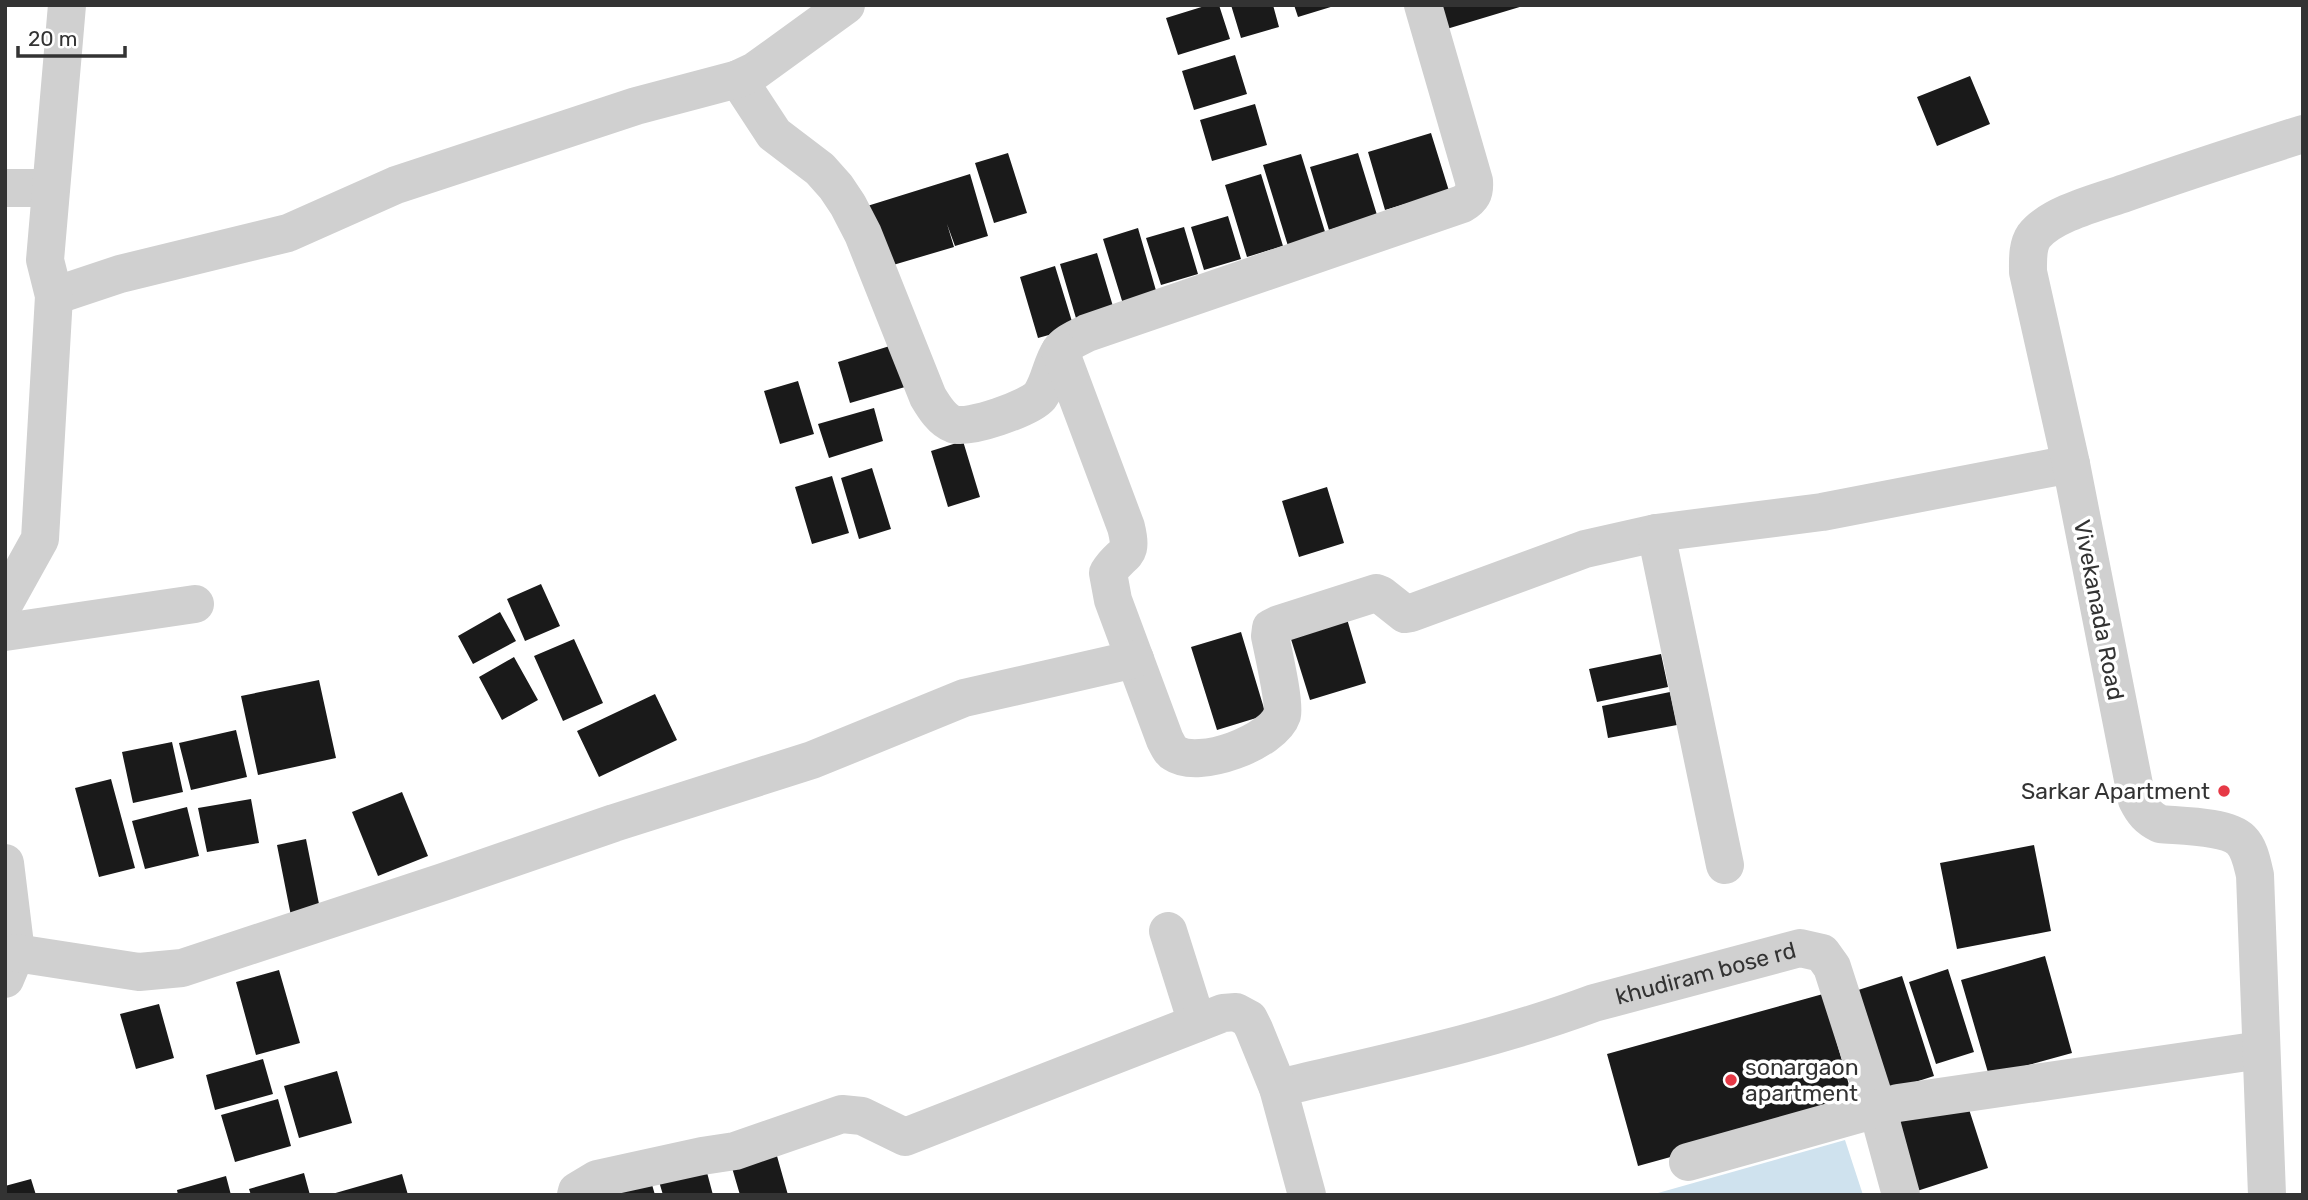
<svg xmlns="http://www.w3.org/2000/svg" width="2308" height="1200" font-family="Rubik,sans-serif">
  <rect width="100%" height="100%" fill="#fff"/>
  <path fill="#cfe2ee" d="M 1845,1140 L 1863,1195 L 1659,1195 L 1658,1193 Z"/>
  <path fill="#1a1a1a" d="M 1208,5 L 1219,5 L 1230,39 L 1178,55 L 1166,18 Z
    M 1231,5 L 1273,5 L 1279,27 L 1241,38 Z
    M 1294,5 L 1334,5 L 1334,6 L 1298,17 Z
    M 1433,5 L 1523,5 L 1523,6 L 1440,31 Z
    M 1235,55 L 1247,94 L 1194,110 L 1182,71 Z
    M 1970,76 L 1990,124 L 1937,146 L 1917,97 Z
    M 1255,104 L 1267,145 L 1212,161 L 1200,120 Z
    M 1431,133 L 1449,191 L 1385,210 L 1368,152 Z
    M 1008,153 L 1027,213 L 994,223 L 975,163 Z
    M 1358,153 L 1377,215 L 1329,230 L 1310,167 Z
    M 1301,154 L 1326,235 L 1288,246 L 1263,165 Z
    M 970,174 L 988,236 L 955,246 L 947,224 L 954,247 L 883,268 L 864,207 Z
    M 1261,174 L 1283,246 L 1247,257 L 1225,185 Z
    M 1228,216 L 1241,259 L 1204,270 L 1191,227 Z
    M 1184,227 L 1198,274 L 1161,285 L 1146,238 Z
    M 1138,228 L 1157,294 L 1123,304 L 1103,239 Z
    M 1097,253 L 1115,313 L 1078,325 L 1060,264 Z
    M 1055,266 L 1074,328 L 1038,338 L 1020,277 Z
    M 893,345 L 905,387 L 850,403 L 838,362 Z
    M 798,381 L 814,434 L 780,444 L 764,391 Z
    M 874,408 L 883,441 L 829,458 L 818,424 Z
    M 963,441 L 980,497 L 948,507 L 931,451 Z
    M 872,468 L 891,529 L 859,539 L 841,478 Z
    M 832,476 L 849,533 L 812,544 L 795,487 Z
    M 1327,487 L 1344,543 L 1299,557 L 1282,501 Z
    M 541,584 L 560,626 L 525,641 L 507,599 Z
    M 500,612 L 516,641 L 473,664 L 458,636 Z
    M 1347,619 L 1366,683 L 1310,700 L 1290,636 Z
    M 1241,632 L 1266,715 L 1217,730 L 1191,647 Z
    M 574,639 L 603,703 L 563,721 L 534,656 Z
    M 1661,654 L 1668,687 L 1597,702 L 1589,669 Z
    M 514,657 L 538,700 L 502,720 L 479,677 Z
    M 319,680 L 336,758 L 258,775 L 241,696 Z
    M 1670,692 L 1677,725 L 1608,738 L 1602,706 Z
    M 655,694 L 677,740 L 599,777 L 577,731 Z
    M 236,730 L 247,777 L 191,790 L 179,743 Z
    M 172,742 L 183,792 L 133,803 L 122,752 Z
    M 111,779 L 135,868 L 99,877 L 75,788 Z
    M 402,792 L 428,856 L 378,876 L 352,812 Z
    M 251,799 L 259,843 L 207,852 L 198,808 Z
    M 187,807 L 199,856 L 145,869 L 132,821 Z
    M 306,839 L 320,909 L 291,916 L 277,845 Z
    M 2034,845 L 2051,931 L 1957,949 L 1940,863 Z
    M 2045,956 L 2072,1053 L 1989,1076 L 1961,980 Z
    M 1948,969 L 1974,1052 L 1936,1064 L 1909,982 Z
    M 279,970 L 300,1043 L 256,1055 L 236,982 Z
    M 1902,976 L 1934,1076 L 1884,1092 L 1852,992 Z
    M 1823,994 L 1855,1106 L 1638,1166 L 1607,1054 Z
    M 159,1004 L 174,1058 L 136,1069 L 120,1014 Z
    M 263,1059 L 273,1094 L 215,1110 L 206,1075 Z
    M 337,1071 L 352,1123 L 299,1138 L 284,1086 Z
    M 278,1099 L 291,1146 L 235,1162 L 221,1115 Z
    M 1966,1100 L 1988,1168 L 1917,1191 L 1895,1122 Z
    M 775,1149 L 788,1195 L 740,1195 L 730,1161 Z
    M 705,1165 L 713,1195 L 663,1195 L 658,1178 Z
    M 304,1173 L 310,1195 L 251,1195 L 249,1189 Z
    M 402,1174 L 408,1195 L 332,1195 L 332,1194 Z
    M 649,1174 L 655,1195 L 596,1195 Z
    M 226,1176 L 231,1195 L 178,1195 L 177,1190 Z
    M 31,1179 L 36,1195 L 5,1195 L 5,1186 Z"/>
  <g fill="none" stroke-linecap="round" stroke-linejoin="round">
    <g stroke="#d0d0d0" stroke-width="38">
      <path d="M 738,79 L 774,134 L 820,169 L 836,187 L 848,205 L 863,234 L 928,397 C 934,407 942,420 953,424 C 968,430 1030,408 1040,396 C 1050,382 1051,364 1060,351 C 1066,342 1078,338 1087,333 L 1462,204 C 1472,198 1475,193 1474,181 L 1423,5"/>
      <path d="M 5,188 L 51,188"/>
      <path d="M 54,296 L 120,274 L 288,233 L 396,185 L 636,106 L 738,79 L 755,71 L 846,5"/>
      <path d="M 1060,351 L 1126,527 C 1134,559 1122,550 1108,573 L 1113,600 L 1165,740 C 1168,745 1170,751 1174,753 C 1199,770 1273,742 1282,715 C 1285,703 1273,651 1270,636 L 1271,628 L 1279,624 L 1376,593 L 1381,595 L 1405,614 L 1411,613 L 1585,549 L 1656,533"/>
      <path d="M 5,602 L 40,539 L 54,296 L 45,260 L 67,5"/>
      <path d="M 5,632 L 195,604"/>
      <path d="M 5,863 L 16,953 L 5,979"/>
      <path d="M 1725,865 L 1656,533 L 1822,512 L 2071,464"/>
      <path d="M 1168,931 L 1197,1023"/>
      <path d="M 16,953 L 139,972 L 182,968 L 443,882 L 614,823 L 812,760 L 964,698 L 1135,659"/>
      <path id="s1" d="M 1278,1088 C 1384,1063 1492,1041 1594,1003 L 1800,948 L 1822,953 L 1832,967 L 1877,1107 L 1901,1195"/>
      <path d="M 1688,1162 L 1898,1103 L 2261,1050"/>
      <path d="M 576,1195 L 577,1191 L 597,1179 L 702,1156 L 735,1151 L 842,1114 L 862,1116 L 905,1137 L 1223,1013 L 1236,1012 L 1249,1019 L 1254,1029 L 1278,1088 L 1307,1195"/>
      <path d="M 2267,1195 L 2255,875 C 2252,863 2250,849 2241,840 C 2227,826 2180,826 2160,824 C 2148,818 2143,812 2137,800 L 2071,464 L 2028,272 C 2028,261 2027,246 2034,236 C 2051,214 2099,202 2125,193 C 2184,172 2243,153 2303,134"/>
    </g>
  </g>
  <g fill="#e63946" stroke="#fff" stroke-width="2.5">
    <circle cx="2224" cy="791" r="7"/>
    <circle cx="1731" cy="1080" r="7"/>
  </g>
  <g text-anchor="middle" dominant-baseline="central" stroke-width="7" stroke-linejoin="round" paint-order="stroke">
    <g font-size="23" fill="#333" stroke="#fff">
      <text transform="translate(2099 610) rotate(79)">Vivekanada Road</text>
      <text stroke="none"><textPath href="#s1" startOffset="443">khudiram bose rd</textPath></text>
    </g>
    <g font-size="23" fill="#333" stroke="#fff" text-anchor="end">
      <text x="2210" y="791">Sarkar Apartment</text>
      <text x="1745" y="1067" text-anchor="start">sonargaon<tspan x="1745" dy="26">apartment</tspan></text>
    </g>
  </g>
  <rect width="2308" height="1200" fill="none" stroke="#333333" stroke-width="14"/>
  <path d="M18 46v10h107v-10" fill="none" stroke="#333333" stroke-width="3.5"/>
  <text x="28" y="46" font-size="21" fill="#333333" stroke="#ffffff" stroke-width="5" paint-order="stroke">20 m</text>
</svg>
